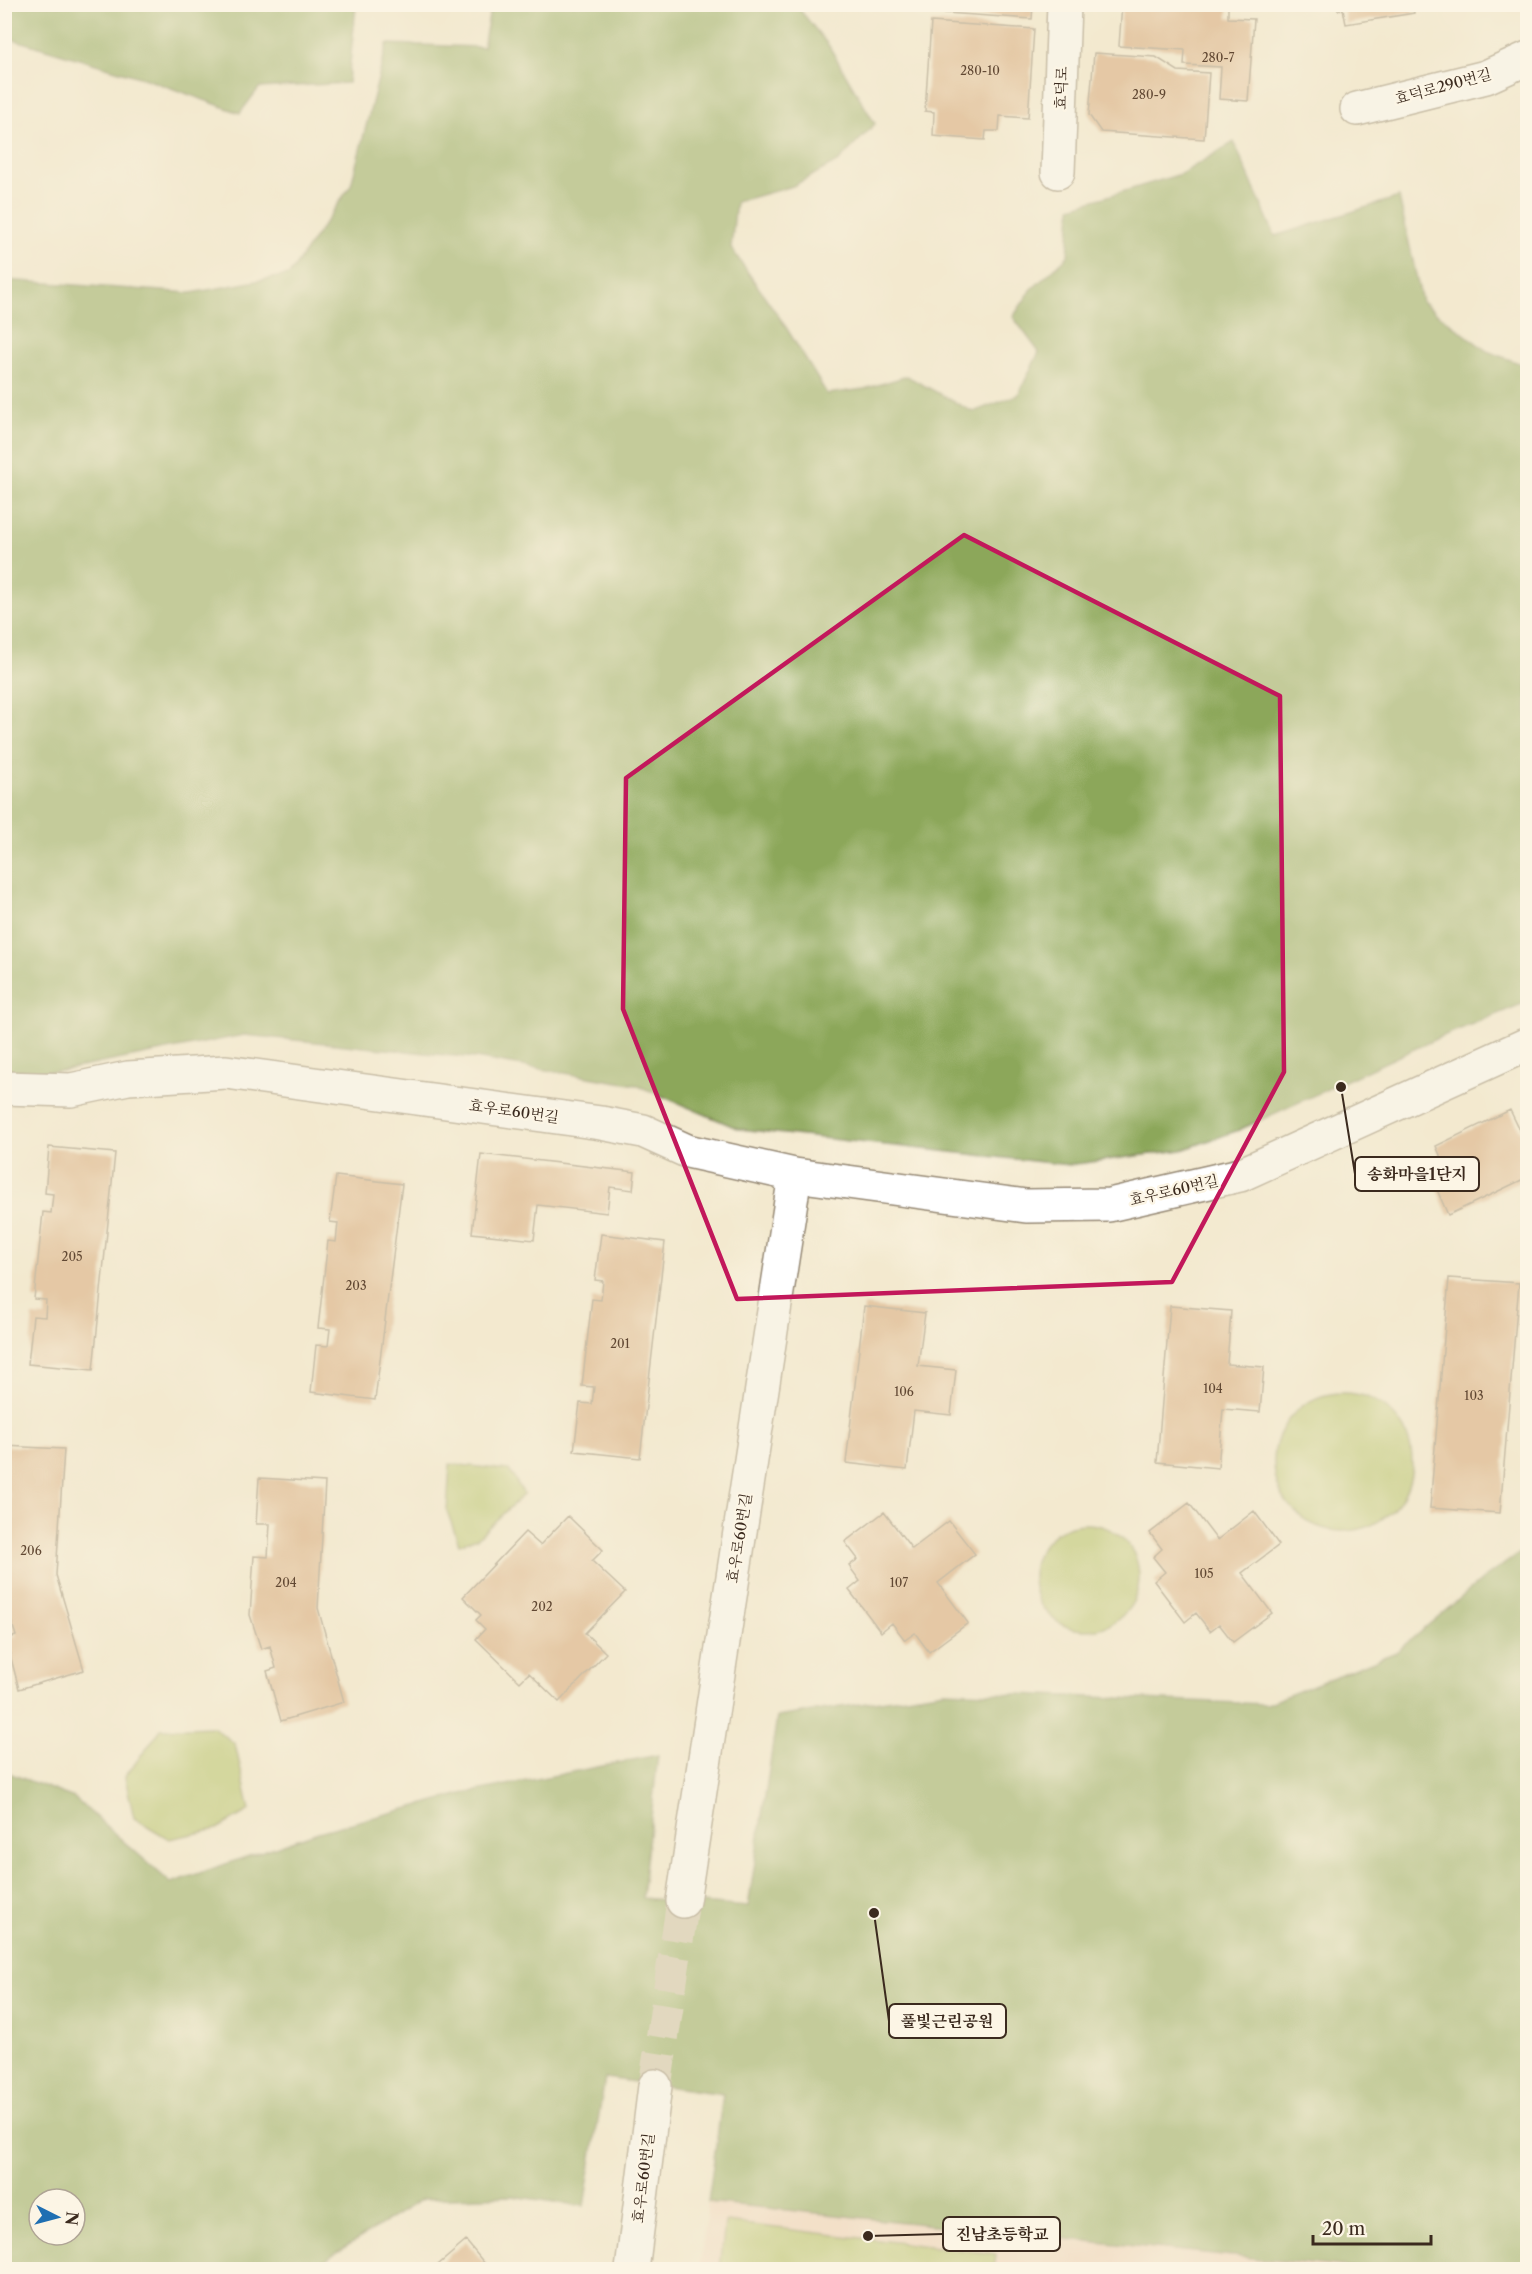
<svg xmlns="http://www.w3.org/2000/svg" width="1532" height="2274" font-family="'Libre Caslon Text','Noto Serif KR',serif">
  <rect width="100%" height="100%" fill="#fcf5e5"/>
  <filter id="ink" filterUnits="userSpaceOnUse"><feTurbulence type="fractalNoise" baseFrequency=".0167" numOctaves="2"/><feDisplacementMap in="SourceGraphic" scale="12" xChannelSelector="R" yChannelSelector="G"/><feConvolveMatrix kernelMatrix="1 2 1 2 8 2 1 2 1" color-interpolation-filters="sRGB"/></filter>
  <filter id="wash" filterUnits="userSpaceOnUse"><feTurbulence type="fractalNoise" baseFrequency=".008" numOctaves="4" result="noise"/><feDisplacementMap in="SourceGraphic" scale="24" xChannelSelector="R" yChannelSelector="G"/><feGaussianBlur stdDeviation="1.35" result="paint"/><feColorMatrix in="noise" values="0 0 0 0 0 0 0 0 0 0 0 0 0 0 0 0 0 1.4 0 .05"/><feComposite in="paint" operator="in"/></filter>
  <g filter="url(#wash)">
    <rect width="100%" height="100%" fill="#f3e9cf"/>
    <path fill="#f3d4bf" d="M 708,2202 L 1360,2269 L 699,2270 Z"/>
    <path fill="#b0c164" stroke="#767641" stroke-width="1.5" d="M1274 1462a69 69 0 1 1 138 0a69 69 0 1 1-138 0Z
      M 450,1464 L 509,1470 L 524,1494 L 477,1538 L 459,1544 L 447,1511 Z
      M1033 1577a53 53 0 1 1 106 0a53 53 0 1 1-106 0Z
      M 213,1727 L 235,1744 L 250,1810 L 217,1829 L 169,1839 L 134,1818 L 125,1777 L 161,1729 Z
      M 725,2222 L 996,2254 L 994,2269 L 720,2269 Z"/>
    <path fill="#8ca75a" stroke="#64683c" stroke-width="1.5" fill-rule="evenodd" d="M 331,4 L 356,7 L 348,83 L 259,88 L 240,113 L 146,79 L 5,37 L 5,5 Z
      M 491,5 L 796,5 L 829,46 L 875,124 L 839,161 L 793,186 L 736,202 L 731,248 L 784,324 L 827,394 L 864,389 L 907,376 L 973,412 L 1018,395 L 1039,352 L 1013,317 L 1031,290 L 1068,256 L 1071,207 L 1181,174 L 1234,142 L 1275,236 L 1399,197 L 1422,302 L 1487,351 L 1527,366 L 1527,1002 L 1438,1038 L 1239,1130 L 1182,1150 L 1069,1165 L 739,1129 L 636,1085 L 475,1058 L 244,1035 L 61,1071 L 5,1075 L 5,280 L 191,293 L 289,275 L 351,185 L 387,44 L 483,47 Z
      M 1527,1548 L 1527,2269 L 1360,2269 L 708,2202 L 723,2094 L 605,2078 L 584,2206 L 512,2196 L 422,2199 L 334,2254 L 314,2269 L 5,2269 L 4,1771 L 74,1798 L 171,1883 L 318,1832 L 466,1793 L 658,1755 L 642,1898 L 748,1907 L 777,1717 L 944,1691 L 1266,1704 L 1396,1652 L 1483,1579 ZM 39,2199 L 75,2199 L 75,2235 L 39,2235 Z"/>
    <g id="blocks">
      <path fill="#d4a071" d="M 932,4 L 1033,4 L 1032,19 L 932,12 Z
        M 1122,4 L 1228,4 L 1228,18 L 1254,19 L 1248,101 L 1219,99 L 1221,67 L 1184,65 L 1185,50 L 1119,46 Z
        M 1337,4 L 1413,4 L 1414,13 L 1346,24 L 1343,9 L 1338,10 Z
        M 931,22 L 1034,29 L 1028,118 L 1000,116 L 999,131 L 986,131 L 985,140 L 933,136 L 934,112 L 925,111 Z
        M 1094,53 L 1156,57 L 1178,71 L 1209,73 L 1204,139 L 1101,132 L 1089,115 Z
        M 1510,1110 L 1528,1147 L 1528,1177 L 1448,1215 L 1435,1185 L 1450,1177 L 1436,1146 Z
        M 49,1147 L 115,1153 L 93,1370 L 28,1364 L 33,1316 L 45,1317 L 46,1300 L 34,1299 L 43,1212 L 51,1213 L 53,1194 L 45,1193 Z
        M 481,1154 L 635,1172 L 633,1190 L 610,1187 L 607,1213 L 538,1205 L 534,1240 L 472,1233 Z
        M 336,1176 L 402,1184 L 375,1400 L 311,1392 L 316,1345 L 328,1346 L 330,1329 L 318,1328 L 328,1241 L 336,1242 L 338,1223 L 330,1222 Z
        M 601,1234 L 665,1242 L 640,1458 L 574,1451 L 580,1403 L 592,1404 L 594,1387 L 582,1386 L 592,1299 L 601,1300 L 603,1281 L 595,1280 Z
        M 1449,1278 L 1519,1283 L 1500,1513 L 1430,1508 Z
        M 864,1306 L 925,1313 L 918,1366 L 956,1370 L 951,1415 L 914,1411 L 907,1470 L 846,1463 Z
        M 1170,1306 L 1231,1311 L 1227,1364 L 1264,1367 L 1260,1412 L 1223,1409 L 1218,1468 L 1157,1462 Z
        M 4,1446 L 64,1449 L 56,1575 L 84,1670 L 19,1689 L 6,1639 L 16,1636 L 9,1614 L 4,1615 L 4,1525 L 7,1525 L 9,1492 L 4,1492 Z
        M 259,1478 L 325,1482 L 318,1608 L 344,1702 L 281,1721 L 267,1671 L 276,1668 L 270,1646 L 261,1649 L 250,1615 L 254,1556 L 268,1557 L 270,1524 L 256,1524 Z
        M 1189,1503 L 1217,1540 L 1254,1511 L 1279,1545 L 1242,1573 L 1272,1613 L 1233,1642 L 1219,1624 L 1210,1631 L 1196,1613 L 1185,1622 L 1154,1581 L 1165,1572 L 1153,1557 L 1162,1549 L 1150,1533 Z
        M 884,1512 L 912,1549 L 949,1521 L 975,1554 L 938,1583 L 968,1623 L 929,1652 L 915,1633 L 905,1640 L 892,1623 L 881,1632 L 849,1590 L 860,1581 L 849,1566 L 858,1559 L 845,1542 Z
        M 568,1516 L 603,1550 L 592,1561 L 625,1592 L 585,1633 L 606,1653 L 559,1702 L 529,1673 L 520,1682 L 476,1639 L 485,1629 L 476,1620 L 481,1615 L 463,1597 L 525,1532 L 540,1545 Z
        M 466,2241 L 490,2270 L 432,2270 Z"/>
    </g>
  </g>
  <g filter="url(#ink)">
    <use href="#blocks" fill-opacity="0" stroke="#978a76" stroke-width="1.5"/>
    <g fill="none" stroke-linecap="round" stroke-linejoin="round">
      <path stroke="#cec3ac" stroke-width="33" stroke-dasharray="33 16" stroke-linecap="butt" d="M 655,2086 L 683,1901"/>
      <g stroke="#978a76" stroke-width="36">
        <path id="minor" d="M 1357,109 L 1486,77 L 1528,58
          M 1058,172 L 1064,4
          M 4,1088 L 71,1090 L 128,1078 L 226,1072 L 601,1123 L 643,1131 L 687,1151 L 795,1175 L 1026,1206 L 1109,1205 L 1240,1175 L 1528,1044
          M 683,1901 L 795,1175
          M 632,2270 L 655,2086"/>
      </g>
      <use href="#minor" stroke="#fff" stroke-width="33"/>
    </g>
  </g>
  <path d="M0 0H1532V2274H0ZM 964,535 L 1280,696 L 1284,1072 L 1172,1282 L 737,1299 L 623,1009 L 626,778 Z" fill="#f3e9cf" fill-opacity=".55" fill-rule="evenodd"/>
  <path fill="none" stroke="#c2185b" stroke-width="4.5" stroke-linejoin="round" d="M 964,535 L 1280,696 L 1284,1072 L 1172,1282 L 737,1299 L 623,1009 L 626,778 Z"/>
  <g text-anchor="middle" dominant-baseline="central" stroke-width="5" stroke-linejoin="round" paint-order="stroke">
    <g font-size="12" fill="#614833">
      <text x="1218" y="57">280-7</text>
      <text x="980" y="70">280-10</text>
      <text x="1149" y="94">280-9</text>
      <text x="72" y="1256">205</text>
      <text x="356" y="1285">203</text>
      <text x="620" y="1343">201</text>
      <text x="1213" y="1388">104</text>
      <text x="904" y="1391">106</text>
      <text x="1474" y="1395">103</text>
      <text x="31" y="1550">206</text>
      <text x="1204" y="1573">105</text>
      <text x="286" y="1582">204</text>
      <text x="899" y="1582">107</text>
      <text x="542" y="1606">202</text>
    </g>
    <g font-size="15" fill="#3b2a1e" stroke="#fcf5e5">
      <text transform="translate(1443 86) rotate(-15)">효덕로290번길</text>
      <text transform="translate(1061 88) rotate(-88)">효덕로</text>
      <text transform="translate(514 1111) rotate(8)">효우로60번길</text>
      <text transform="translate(1174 1190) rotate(-13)">효우로60번길</text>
      <text transform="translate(739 1538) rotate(-81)">효우로60번길</text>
      <text transform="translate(643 2178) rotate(-83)">효우로60번길</text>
    </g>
  </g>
  <path fill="none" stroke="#3b2a1e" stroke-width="2" d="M1341 1087L1355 1174M874 1913L889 2021M868 2236L943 2234"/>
  <g fill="#3b2a1e" stroke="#fcf5e5" stroke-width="2">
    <circle cx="1341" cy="1087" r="6"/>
    <circle cx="874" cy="1913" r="6"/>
    <circle cx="868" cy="2236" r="6"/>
  </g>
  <g fill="#fcf5e5" stroke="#3b2a1e" stroke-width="2">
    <rect x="1355" y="1157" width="124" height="34" rx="6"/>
    <rect x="889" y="2004" width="117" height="34" rx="6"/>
    <rect x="943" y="2217" width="117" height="34" rx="6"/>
  </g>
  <g font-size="16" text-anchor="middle" font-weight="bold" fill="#3b2a1e">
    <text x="1417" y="1180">송화마을1단지</text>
    <text x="947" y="2027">풀빛근린공원</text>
    <text x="1002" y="2240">진남초등학교</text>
  </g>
  <rect width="1532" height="2274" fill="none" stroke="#fcf5e5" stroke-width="24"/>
  <g transform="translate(57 2217) rotate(96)"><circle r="28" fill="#fcf5e5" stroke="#afa495" stroke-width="1.5"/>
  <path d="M0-4.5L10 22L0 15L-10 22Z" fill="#1f6fb2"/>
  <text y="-9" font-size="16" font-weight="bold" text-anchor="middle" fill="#3b2a1e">N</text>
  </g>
  <path d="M1313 2235v9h118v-9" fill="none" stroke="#3b2a1e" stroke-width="3"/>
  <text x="1322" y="2235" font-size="18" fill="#3b2a1e" stroke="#fcf5e5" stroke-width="4.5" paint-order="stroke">20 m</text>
</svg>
